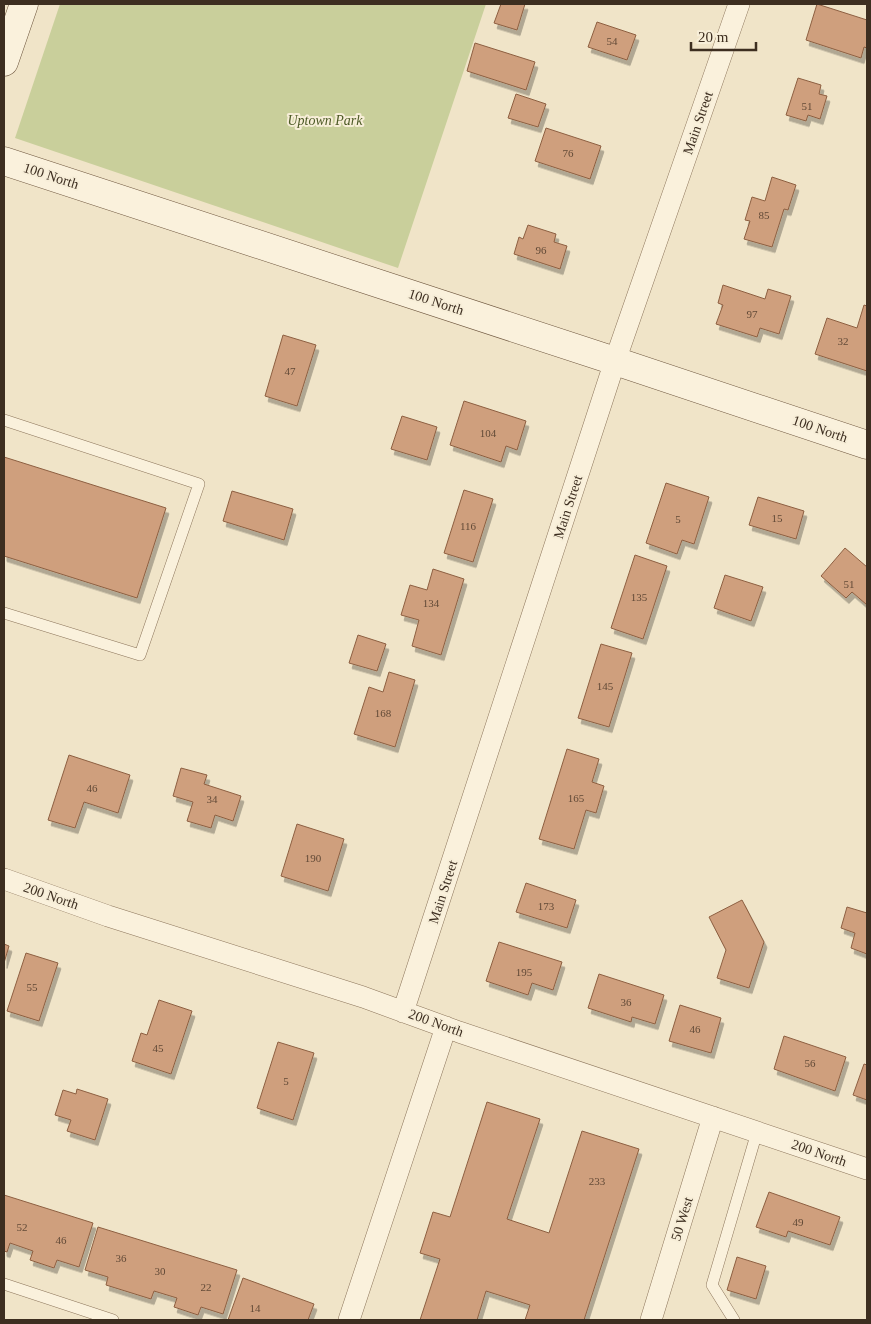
<svg xmlns="http://www.w3.org/2000/svg" width="871" height="1324" font-family="Georgia,serif">
  <defs>
    <filter id="shadow"><feDropShadow dx="3" dy="5.5" stdDeviation="0" flood-color="#0004"/></filter>
  </defs>
  <rect width="100%" height="100%" fill="#f0e4c8"/>
  <path fill="#c9cf9b" d="M 60,4 L 486,4 L 398,268 L 15,138 Z"/>
  <path fill="#cf9f7d" stroke="#8d5f41" filter="url(#shadow)" d="M 501,4 L 525,4 L 517,30 L 494,23 Z
    M 817,4 L 867,20 L 867,48 L 864,47 L 861,58 L 806,40 Z
    M 597,22 L 636,35 L 627,60 L 588,47 Z
    M 475,43 L 535,62 L 526,90 L 467,71 Z
    M 798,78 L 821,85 L 819,94 L 827,96 L 820,119 L 808,115 L 806,121 L 786,115 Z
    M 516,94 L 546,104 L 538,127 L 508,118 Z
    M 546,128 L 601,146 L 590,179 L 535,161 Z
    M 772,177 L 796,185 L 788,210 L 784,209 L 772,247 L 744,239 L 750,221 L 745,220 L 752,197 L 765,201 Z
    M 528,225 L 556,234 L 554,242 L 567,246 L 560,269 L 514,254 L 519,237 L 523,239 Z
    M 723,285 L 765,299 L 768,289 L 791,296 L 779,334 L 760,328 L 757,337 L 716,324 L 723,305 L 718,303 Z
    M 864,305 L 867,306 L 867,371 L 815,354 L 827,318 L 857,328 Z
    M 283,335 L 316,345 L 297,406 L 265,396 Z
    M 464,401 L 526,421 L 517,450 L 506,446 L 501,462 L 450,445 Z
    M 402,416 L 437,427 L 427,460 L 391,449 Z
    M 4,457 L 166,508 L 137,598 L 4,556 Z
    M 666,483 L 709,497 L 694,544 L 682,540 L 677,554 L 646,543 Z
    M 464,490 L 493,499 L 473,562 L 444,553 Z
    M 232,491 L 293,509 L 284,540 L 223,521 Z
    M 758,497 L 804,511 L 796,539 L 749,525 Z
    M 845,548 L 867,567 L 867,605 L 852,592 L 846,598 L 821,576 Z
    M 635,555 L 667,566 L 643,639 L 611,628 Z
    M 433,569 L 464,579 L 441,655 L 412,646 L 419,620 L 401,615 L 410,585 L 427,590 Z
    M 725,575 L 763,587 L 751,621 L 714,608 Z
    M 358,635 L 386,644 L 377,671 L 349,663 Z
    M 601,644 L 632,653 L 609,727 L 578,718 Z
    M 389,672 L 415,680 L 395,747 L 354,734 L 369,687 L 383,692 Z
    M 567,749 L 599,759 L 592,782 L 604,786 L 596,813 L 586,810 L 574,849 L 539,839 Z
    M 69,755 L 130,775 L 118,813 L 84,802 L 75,828 L 48,820 Z
    M 181,768 L 207,775 L 204,784 L 241,796 L 233,821 L 215,815 L 211,828 L 187,821 L 193,802 L 173,796 Z
    M 297,824 L 344,839 L 328,891 L 281,876 Z
    M 526,883 L 576,900 L 567,928 L 516,912 Z
    M 742,900 L 764,942 L 749,988 L 717,978 L 726,950 L 709,917 Z
    M 847,907 L 867,913 L 867,954 L 851,948 L 855,933 L 841,928 Z
    M 499,942 L 562,962 L 553,990 L 532,983 L 528,995 L 486,981 Z
    M 4,944 L 9,946 L 4,963 Z
    M 26,953 L 58,963 L 39,1021 L 7,1011 Z
    M 599,974 L 664,995 L 655,1024 L 632,1017 L 631,1022 L 588,1008 Z
    M 159,1000 L 192,1011 L 171,1074 L 132,1061 L 141,1033 L 147,1035 Z
    M 680,1005 L 721,1018 L 711,1053 L 669,1041 Z
    M 784,1036 L 846,1057 L 835,1091 L 774,1069 Z
    M 278,1042 L 314,1053 L 293,1120 L 257,1108 Z
    M 864,1064 L 867,1065 L 867,1100 L 853,1095 Z
    M 77,1089 L 108,1099 L 95,1140 L 67,1131 L 71,1120 L 55,1115 L 63,1090 L 76,1094 Z
    M 487,1102 L 540,1119 L 507,1219 L 549,1233 L 582,1131 L 639,1149 L 584,1320 L 525,1320 L 530,1305 L 486,1291 L 477,1320 L 420,1320 L 440,1259 L 420,1253 L 433,1212 L 450,1217 Z
    M 769,1192 L 840,1217 L 830,1245 L 788,1231 L 786,1237 L 756,1227 Z
    M 4,1195 L 93,1223 L 79,1267 L 57,1260 L 54,1268 L 30,1260 L 33,1251 L 10,1243 L 7,1252 L 4,1251 Z
    M 98,1227 L 237,1270 L 223,1314 L 201,1307 L 198,1315 L 174,1307 L 177,1298 L 154,1291 L 151,1299 L 106,1285 L 108,1277 L 85,1270 Z
    M 737,1257 L 766,1266 L 756,1299 L 727,1290 Z
    M 243,1278 L 314,1304 L 308,1320 L 228,1320 Z"/>
  <g fill="none" stroke-linecap="round" stroke-linejoin="round">
    <g stroke="#8d765c" stroke-width="12">
      <path id="lane" d="M 4,420 L 199,484 L 140,655 L 4,613
        M 4,1284 L 113,1320
        M 734,1320 L 712,1285 L 757,1132"/>
    </g>
    <g stroke="#8d765c" stroke-width="22">
      <path id="street" d="M 4,879 L 108,916 L 363,997 L 459,1032 L 867,1169
        M 403,1012 L 615,361 L 739,4
        M 349,1320 L 446,1027
        M 651,1320 L 713,1117"/>
    </g>
    <g stroke="#6f573f" stroke-width="29">
      <path id="secondary" d="M 4,62 L 24,4
        M 4,161 L 615,361 L 867,445"/>
    </g>
    <use href="#lane" stroke="#faf1dc" stroke-width="11"/>
    <use href="#street" stroke="#faf1dc" stroke-width="21"/>
    <use href="#secondary" stroke="#faf1dc" stroke-width="28"/>
  </g>
  <g text-anchor="middle" dominant-baseline="central" stroke-width="4" stroke-linejoin="round" paint-order="stroke">
    <g font-size="11" fill="#624a37">
      <text x="612" y="41">54</text>
      <text x="807" y="106">51</text>
      <text x="568" y="153">76</text>
      <text x="764" y="215">85</text>
      <text x="541" y="250">96</text>
      <text x="752" y="314">97</text>
      <text x="843" y="341">32</text>
      <text x="290" y="371">47</text>
      <text x="488" y="433">104</text>
      <text x="777" y="518">15</text>
      <text x="678" y="519">5</text>
      <text x="468" y="526">116</text>
      <text x="849" y="584">51</text>
      <text x="639" y="597">135</text>
      <text x="431" y="603">134</text>
      <text x="605" y="686">145</text>
      <text x="383" y="713">168</text>
      <text x="92" y="788">46</text>
      <text x="576" y="798">165</text>
      <text x="212" y="799">34</text>
      <text x="313" y="858">190</text>
      <text x="546" y="906">173</text>
      <text x="524" y="972">195</text>
      <text x="32" y="987">55</text>
      <text x="626" y="1002">36</text>
      <text x="695" y="1029">46</text>
      <text x="158" y="1048">45</text>
      <text x="810" y="1063">56</text>
      <text x="286" y="1081">5</text>
      <text x="597" y="1181">233</text>
      <text x="798" y="1222">49</text>
      <text x="22" y="1227">52</text>
      <text x="61" y="1240">46</text>
      <text x="121" y="1258">36</text>
      <text x="160" y="1271">30</text>
      <text x="206" y="1287">22</text>
      <text x="255" y="1308">14</text>
    </g>
    <g font-size="14" font-style="italic" fill="#4d5a26" stroke="#f7eed8">
      <text x="325" y="120">Uptown Park</text>
    </g>
    <g font-size="14" fill="#3d2e20" stroke="#f7eed8">
      <text transform="translate(698 123) rotate(-71)">Main Street</text>
      <text transform="translate(51 176) rotate(18)">100 North</text>
      <text transform="translate(436 302) rotate(18)">100 North</text>
      <text transform="translate(820 429) rotate(19)">100 North</text>
      <text transform="translate(568 507) rotate(-72)">Main Street</text>
      <text transform="translate(443 892) rotate(-72)">Main Street</text>
      <text transform="translate(51 896) rotate(19)">200 North</text>
      <text transform="translate(436 1023) rotate(20)">200 North</text>
      <text transform="translate(819 1153) rotate(19)">200 North</text>
      <text transform="translate(682 1219) rotate(-73)">50 West</text>
    </g>
  </g>
  <rect width="871" height="1324" fill="none" stroke="#3d2e20" stroke-width="10"/>
  <path d="M691 42v8h65v-8" fill="none" stroke="#3d2e20" stroke-width="2.5"/>
  <text x="698" y="42" font-size="15" fill="#3d2e20" stroke="#f7eed8" stroke-width="4" paint-order="stroke">20 m</text>
</svg>
